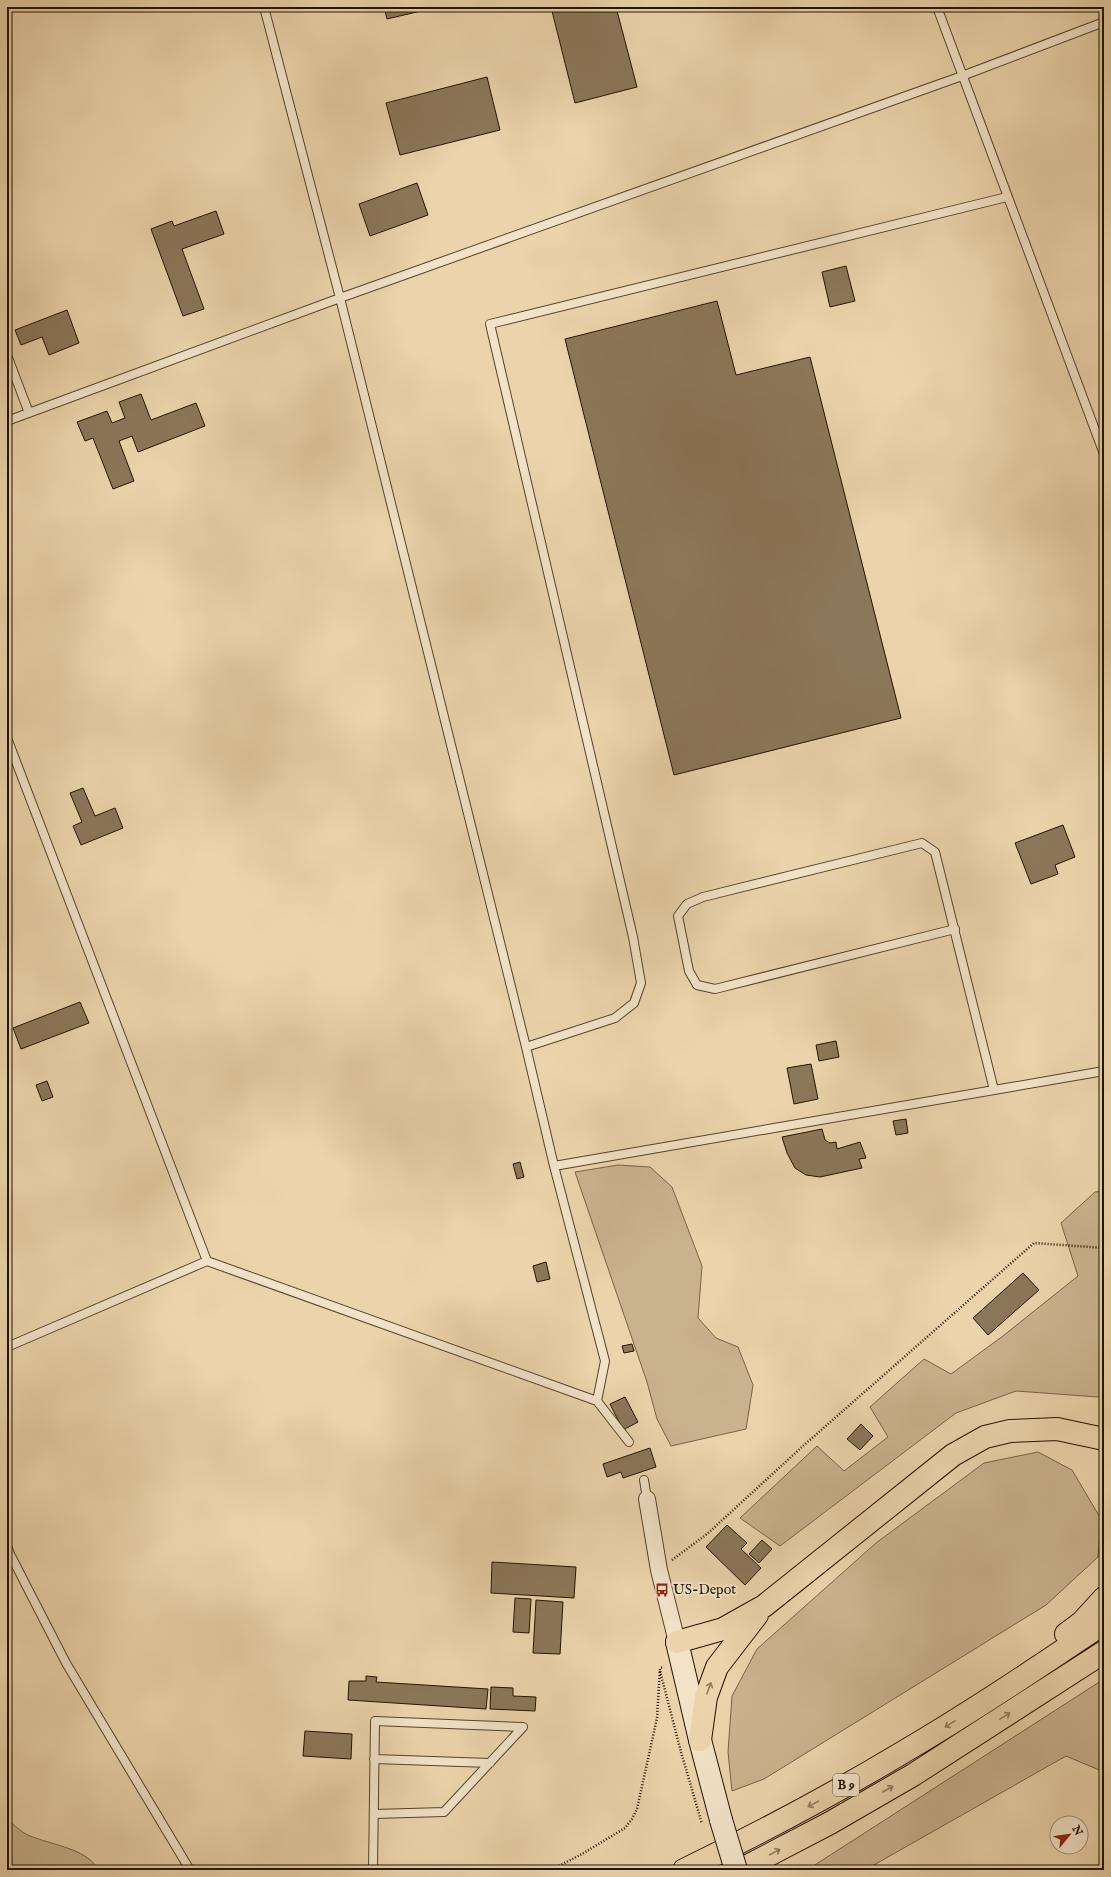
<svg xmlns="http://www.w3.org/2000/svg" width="1111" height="1877" font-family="'IM FELL English',serif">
  <rect width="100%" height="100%" fill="#ebd4ab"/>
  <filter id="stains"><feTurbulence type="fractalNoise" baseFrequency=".005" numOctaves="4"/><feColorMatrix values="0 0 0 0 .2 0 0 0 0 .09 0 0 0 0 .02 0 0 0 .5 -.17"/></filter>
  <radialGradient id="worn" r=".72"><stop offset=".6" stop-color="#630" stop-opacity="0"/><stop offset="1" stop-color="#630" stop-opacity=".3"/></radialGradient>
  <path fill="#c9b38e" stroke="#766347" d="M 618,1165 L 650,1167 L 672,1187 L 702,1266 L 698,1318 L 716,1338 L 738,1347 L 753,1385 L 746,1429 L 671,1446 L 657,1419 L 647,1382 L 575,1172 Z
    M 1104,1191 L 1104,1400 L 1098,1397 L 1016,1391 L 956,1413 L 780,1546 L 740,1518 L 817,1446 L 844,1471 L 888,1437 L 870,1407 L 924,1359 L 951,1374 L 1003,1336 L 1078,1276 L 1061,1223 L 1095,1192 Z
    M 1038,1452 L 1072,1470 L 1101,1519 L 1098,1557 L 1046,1605 L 764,1779 L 732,1791 L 728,1752 L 732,1696 L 757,1649 L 876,1543 L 984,1463 Z
    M 1104,1679 L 1104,1772 L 1066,1756 L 865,1870 L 807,1870 Z
    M 7,1819 C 12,1823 18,1829 24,1833 C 43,1844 88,1847 98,1870 L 7,1870 Z"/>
  <path fill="#8b7759" stroke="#221300" d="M 384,7 L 420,7 L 421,11 L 387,19 Z
    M 551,7 L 616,7 L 637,87 L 575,103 Z
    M 487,77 L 500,130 L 400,155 L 386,103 Z
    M 417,183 L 428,215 L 370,236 L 359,204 Z
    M 216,211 L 224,234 L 182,249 L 204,309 L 183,316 L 151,229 L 172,221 L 174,226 Z
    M 846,266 L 855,301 L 830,307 L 822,272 Z
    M 717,301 L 736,375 L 810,357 L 901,718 L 674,775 L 565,339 Z
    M 67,310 L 79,343 L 49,355 L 42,337 L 21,345 L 15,330 Z
    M 141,394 L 151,420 L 196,403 L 205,426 L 138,452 L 132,436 L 119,441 L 134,481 L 113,489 L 93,438 L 85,441 L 77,422 L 107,411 L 112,423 L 125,418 L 119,402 Z
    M 83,788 L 95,816 L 115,808 L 123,828 L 81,845 L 73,826 L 82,822 L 70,793 Z
    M 1063,825 L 1075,857 L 1055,865 L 1058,874 L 1031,884 L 1015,843 Z
    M 80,1002 L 89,1023 L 21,1049 L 13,1028 Z
    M 836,1041 L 839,1057 L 819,1061 L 816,1045 Z
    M 811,1064 L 818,1099 L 794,1104 L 787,1068 Z
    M 47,1081 L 53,1097 L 42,1101 L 36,1085 Z
    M 906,1119 L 908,1133 L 896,1135 L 893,1121 Z
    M 822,1129 L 825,1140 L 830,1143 L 836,1142 L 837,1149 L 860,1142 L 866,1158 L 859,1159 L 862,1168 L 820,1177 L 806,1175 L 795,1168 L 787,1153 L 782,1137 Z
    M 520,1162 L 524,1177 L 517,1179 L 513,1164 Z
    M 546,1262 L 550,1279 L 537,1282 L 533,1266 Z
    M 1023,1273 L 1039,1290 L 988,1335 L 973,1318 Z
    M 632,1344 L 634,1351 L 624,1353 L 622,1346 Z
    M 625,1397 L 638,1422 L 623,1430 L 610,1404 Z
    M 861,1424 L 873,1436 L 860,1450 L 847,1439 Z
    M 650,1448 L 656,1467 L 623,1478 L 621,1472 L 607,1477 L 603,1464 Z
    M 727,1525 L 747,1543 L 741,1549 L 761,1568 L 745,1585 L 706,1547 Z
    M 762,1540 L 772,1549 L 759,1563 L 749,1554 Z
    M 492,1562 L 576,1567 L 574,1598 L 491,1593 Z
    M 515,1598 L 531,1599 L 529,1633 L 513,1632 Z
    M 536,1600 L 563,1602 L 560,1654 L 533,1653 Z
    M 366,1676 L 377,1677 L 376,1682 L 488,1689 L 486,1709 L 348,1700 L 349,1681 L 366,1681 Z
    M 491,1687 L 513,1688 L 513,1696 L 536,1697 L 535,1711 L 490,1709 Z
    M 305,1731 L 352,1734 L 351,1759 L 303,1756 Z"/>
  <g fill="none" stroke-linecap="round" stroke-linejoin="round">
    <g stroke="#54432b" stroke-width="10">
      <path id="lane" d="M 264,7 L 340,298 L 526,1047 L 554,1166 L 605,1361 L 597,1401
        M 937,7 L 1104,454
        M 7,355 L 29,413
        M 7,421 L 340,298 L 962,76 L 1104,22
        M 7,738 L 207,1261 L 597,1401 L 629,1442
        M 955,929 L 715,989 L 697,985 L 689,971 L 678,916 L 687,904 L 703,897 L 922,843 L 935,852 L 994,1090
        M 526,1047 L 615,1018 L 634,1003 L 641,983 L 633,937 L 490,324 L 1007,197
        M 554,1166 L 1104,1071
        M 7,1347 L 207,1261
        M 644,1480 L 647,1499
        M 7,1546 L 10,1554 L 66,1663 L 190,1870
        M 374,1759 L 490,1763
        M 373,1870 L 375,1721 L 523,1727 L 444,1812 L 374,1814"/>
    </g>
    <g stroke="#54432b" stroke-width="18">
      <path id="street" d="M 647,1499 L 659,1570 L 677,1642"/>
    </g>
    <g stroke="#221300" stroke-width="24">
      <path id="secondary" d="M 677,1642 L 700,1740 L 721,1820"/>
    </g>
    <g stroke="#221300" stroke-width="24">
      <path id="highway" d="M 1066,1634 L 1082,1622 L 1104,1598
        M 677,1642 L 723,1629 L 764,1606 L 953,1455 L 985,1437 L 1010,1431 L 1057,1429 L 1104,1439
        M 700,1740 L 706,1697 L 717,1667 L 757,1615
        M 684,1870 C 758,1834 830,1796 900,1754 C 970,1713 1037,1668 1104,1623
        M 740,1870 L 830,1823 L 913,1775 L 1104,1652"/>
    </g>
    <path stroke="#221300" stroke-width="2.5" stroke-dasharray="1 2" stroke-linecap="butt" d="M 672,1560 L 707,1534 L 803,1446 L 1034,1243 L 1104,1248
      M 660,1671 L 681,1752
      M 551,1870 L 582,1854 L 625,1828 L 632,1819 L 637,1809 L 657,1718 L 660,1668 L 664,1667"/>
    <use href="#lane" stroke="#f2e3c8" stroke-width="8"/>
    <use href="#street" stroke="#f2e3c8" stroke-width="16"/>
    <use href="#secondary" stroke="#f2e3c8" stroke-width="22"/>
    <use href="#highway" stroke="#ebd4ab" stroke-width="22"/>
    <g stroke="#221300" stroke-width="24" stroke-linecap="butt">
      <path id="secondary-bridge" d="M 721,1820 L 736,1870"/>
    </g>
    <path stroke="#221300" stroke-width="2.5" stroke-dasharray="1 2" stroke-linecap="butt" d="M 681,1752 L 702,1824"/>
    <use href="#secondary-bridge" stroke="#f2e3c8" stroke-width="22"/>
  </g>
  <defs><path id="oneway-shaft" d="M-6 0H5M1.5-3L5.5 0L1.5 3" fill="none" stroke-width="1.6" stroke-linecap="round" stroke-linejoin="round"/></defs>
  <g stroke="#917d5e">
    <use href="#oneway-shaft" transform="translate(709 1688) rotate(-70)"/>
    <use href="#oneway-shaft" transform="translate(1005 1716) rotate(-32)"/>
    <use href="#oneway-shaft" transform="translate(950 1724) rotate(148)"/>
    <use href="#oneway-shaft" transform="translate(888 1789) rotate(-30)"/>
    <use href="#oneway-shaft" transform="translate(813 1804) rotate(152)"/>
    <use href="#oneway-shaft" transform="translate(775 1852) rotate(-28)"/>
  </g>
  <defs>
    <g id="bus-bare" transform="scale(1.08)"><path d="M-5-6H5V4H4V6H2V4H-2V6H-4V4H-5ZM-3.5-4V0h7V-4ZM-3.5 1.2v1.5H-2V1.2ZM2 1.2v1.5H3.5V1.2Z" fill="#8f2418" stroke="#f2e3c8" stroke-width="2.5" paint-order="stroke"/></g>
  </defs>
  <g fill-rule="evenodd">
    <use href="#bus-bare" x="662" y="1590"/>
  </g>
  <g text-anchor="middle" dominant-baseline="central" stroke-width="4" stroke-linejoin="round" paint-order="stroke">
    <rect fill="#f2e3c8" stroke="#60513c" stroke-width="1" x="833" y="1774" width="26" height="22" rx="3"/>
    <g font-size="13" font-weight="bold" fill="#221300">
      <text x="846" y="1785">B 9</text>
    </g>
    <g font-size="14" fill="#221300" stroke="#f2e3c8" text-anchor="start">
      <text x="673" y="1590">US-Depot</text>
    </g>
  </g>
  <rect width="1111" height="1877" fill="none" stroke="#ebd4ab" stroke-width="24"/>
  <rect x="8" y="8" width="1095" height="1861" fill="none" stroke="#221300" stroke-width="2"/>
  <rect x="12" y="12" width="1087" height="1853" fill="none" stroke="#221300"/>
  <g transform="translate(1069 1835) rotate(61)"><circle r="19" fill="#f2e3c8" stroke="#9f9078"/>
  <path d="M0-3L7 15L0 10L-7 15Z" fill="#8f2418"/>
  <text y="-6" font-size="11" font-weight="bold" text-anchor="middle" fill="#221300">N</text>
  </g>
  <rect width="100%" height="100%" filter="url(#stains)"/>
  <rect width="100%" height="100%" fill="url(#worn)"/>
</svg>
